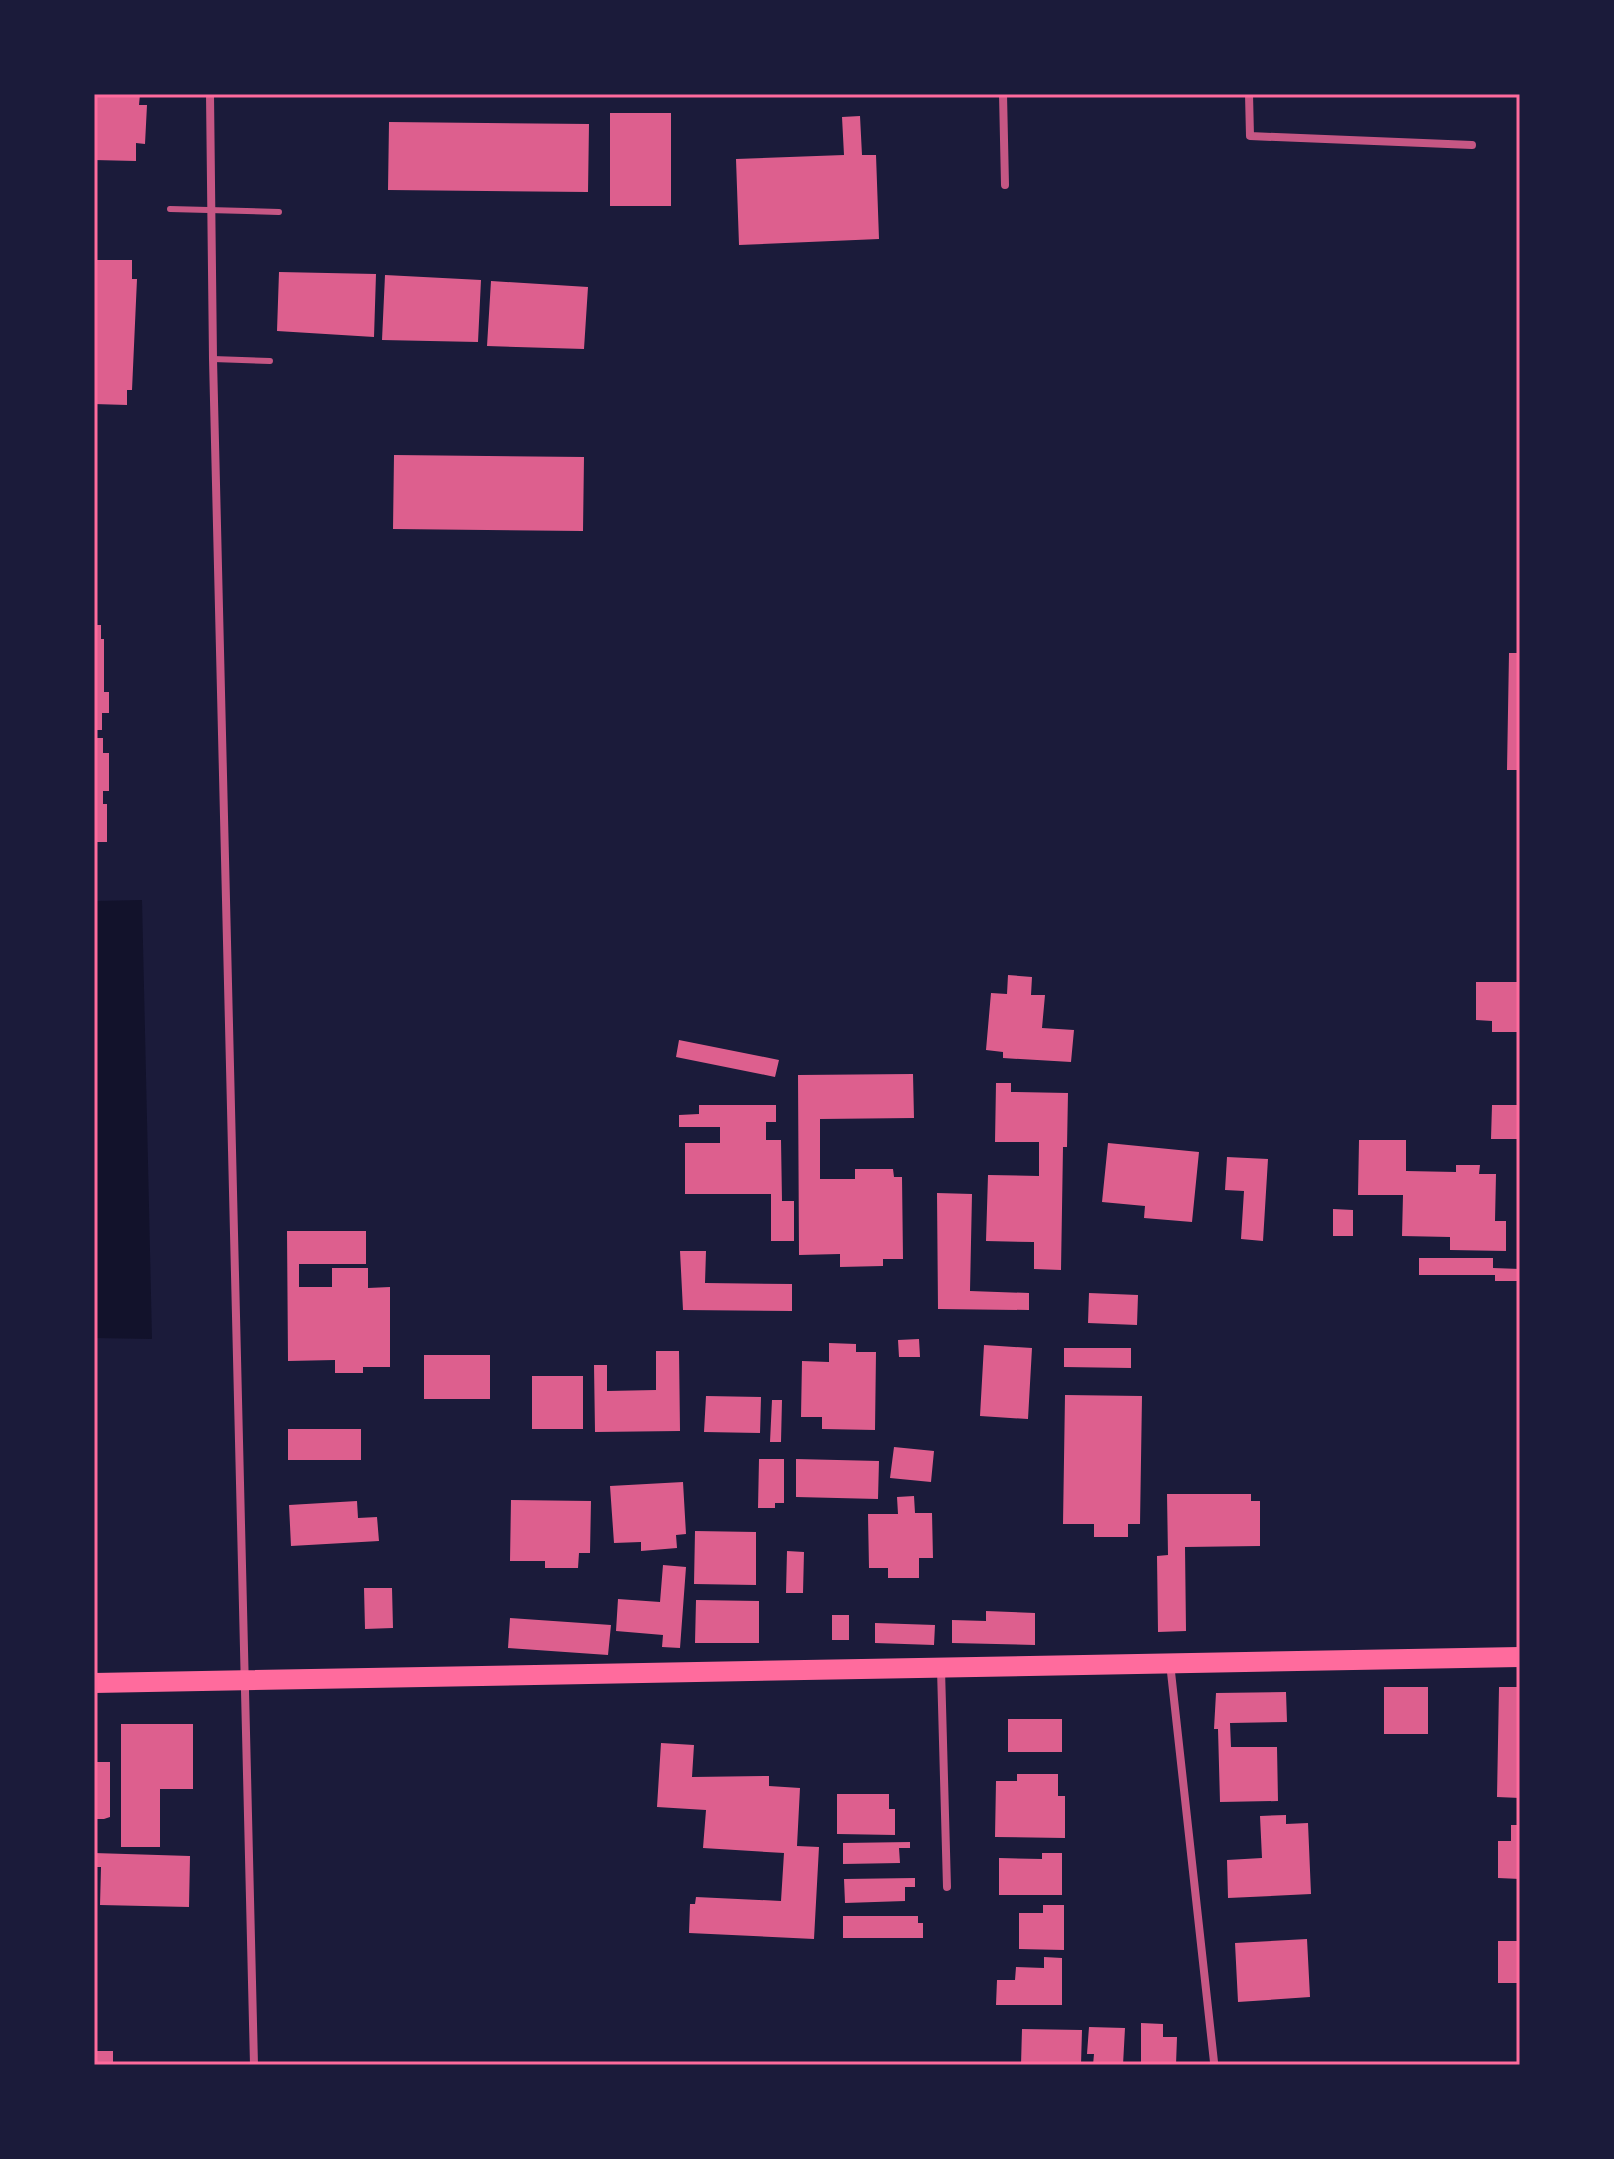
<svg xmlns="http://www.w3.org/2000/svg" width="1614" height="2159" font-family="Commissioner,sans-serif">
  <rect width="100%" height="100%" fill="#1b1b3a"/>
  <path fill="#12122b" d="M 142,900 L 152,1339 L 94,1338 L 94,901 Z"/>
  <path fill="#dd5f8e" d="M 94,94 L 140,94 L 139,105 L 147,105 L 145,144 L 136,143 L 136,161 L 94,160 Z
    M 610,113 L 671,113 L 671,206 L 610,206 Z
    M 860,116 L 862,155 L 876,155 L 879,239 L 739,245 L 736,159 L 844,155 L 842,117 Z
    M 389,122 L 589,124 L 588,192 L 388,190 Z
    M 94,260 L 132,260 L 132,279 L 137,279 L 132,390 L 127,390 L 127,405 L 94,404 Z
    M 279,272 L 376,274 L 374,337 L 277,331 Z
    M 385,275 L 481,280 L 478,342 L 382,340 Z
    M 491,281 L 588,287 L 584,349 L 487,346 Z
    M 394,455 L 584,457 L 583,531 L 393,529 Z
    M 94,625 L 101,625 L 101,639 L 104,639 L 104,692 L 109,692 L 109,713 L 102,713 L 102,730 L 94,730 Z
    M 1509,653 L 1520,653 L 1520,770 L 1507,770 Z
    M 94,738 L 103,738 L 103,753 L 109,753 L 109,791 L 103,791 L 103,804 L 107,804 L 107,842 L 94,842 Z
    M 1008,975 L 1032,977 L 1031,995 L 1045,995 L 1042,1028 L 1074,1030 L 1071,1062 L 1003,1058 L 1003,1052 L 986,1050 L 991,993 L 1007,994 Z
    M 1476,982 L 1520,982 L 1520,1032 L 1492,1032 L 1492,1021 L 1476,1020 Z
    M 679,1040 L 779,1060 L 775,1077 L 676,1057 Z
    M 913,1074 L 914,1118 L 820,1119 L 820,1179 L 855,1179 L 855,1169 L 893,1169 L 894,1177 L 902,1177 L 903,1259 L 883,1259 L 883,1266 L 840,1267 L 840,1254 L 799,1255 L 798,1075 Z
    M 996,1083 L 1011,1083 L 1011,1092 L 1068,1093 L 1067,1147 L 1063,1147 L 1061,1270 L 1034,1269 L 1034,1242 L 986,1241 L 988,1175 L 1039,1176 L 1039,1142 L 995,1142 Z
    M 699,1105 L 776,1105 L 776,1122 L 766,1122 L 766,1140 L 781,1140 L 782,1201 L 794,1201 L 794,1241 L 771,1241 L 771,1194 L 685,1194 L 685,1143 L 720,1143 L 720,1127 L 679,1127 L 679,1115 L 699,1114 Z
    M 1492,1105 L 1520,1105 L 1520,1139 L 1491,1139 Z
    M 1359,1140 L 1406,1140 L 1406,1171 L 1456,1172 L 1456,1165 L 1480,1165 L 1479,1174 L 1496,1174 L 1495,1221 L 1506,1221 L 1506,1251 L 1450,1250 L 1450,1237 L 1402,1236 L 1403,1195 L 1358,1195 Z
    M 1108,1143 L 1199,1152 L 1192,1222 L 1144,1218 L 1145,1206 L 1102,1202 Z
    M 1227,1157 L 1268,1159 L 1263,1241 L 1241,1239 L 1244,1191 L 1225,1190 Z
    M 937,1193 L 972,1194 L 970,1291 L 1029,1293 L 1029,1310 L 938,1309 Z
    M 1333,1209 L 1353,1210 L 1353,1236 L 1333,1236 Z
    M 287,1231 L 366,1231 L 366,1264 L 299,1264 L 299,1287 L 332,1287 L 332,1268 L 368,1268 L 368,1288 L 390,1287 L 390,1367 L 363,1367 L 363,1373 L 335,1373 L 335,1360 L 288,1361 Z
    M 680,1251 L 706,1251 L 705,1283 L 792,1284 L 792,1311 L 683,1310 Z
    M 1419,1258 L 1493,1258 L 1493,1268 L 1520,1269 L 1520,1281 L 1495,1281 L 1495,1275 L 1419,1275 Z
    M 1089,1293 L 1138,1295 L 1137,1325 L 1088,1323 Z
    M 919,1339 L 920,1357 L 899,1357 L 898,1340 Z
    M 829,1343 L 856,1344 L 856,1352 L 876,1352 L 875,1430 L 822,1429 L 822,1417 L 801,1417 L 802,1361 L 829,1362 Z
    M 984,1345 L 1032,1348 L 1028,1419 L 980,1416 Z
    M 1064,1348 L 1131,1348 L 1131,1368 L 1064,1367 Z
    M 656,1351 L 679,1351 L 680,1431 L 595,1432 L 594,1365 L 607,1365 L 607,1391 L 656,1390 Z
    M 424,1355 L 490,1355 L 490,1399 L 424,1399 Z
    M 532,1376 L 583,1376 L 583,1429 L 532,1429 Z
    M 1065,1395 L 1142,1396 L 1140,1524 L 1128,1524 L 1128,1537 L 1094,1537 L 1094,1524 L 1063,1524 Z
    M 706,1396 L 761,1397 L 760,1433 L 704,1432 Z
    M 772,1400 L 782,1400 L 781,1442 L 770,1442 Z
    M 288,1429 L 361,1429 L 361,1460 L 288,1460 Z
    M 894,1447 L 934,1451 L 931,1482 L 890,1478 Z
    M 759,1459 L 784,1459 L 784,1503 L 775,1503 L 775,1508 L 758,1508 Z
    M 796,1459 L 879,1461 L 878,1499 L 796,1497 Z
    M 683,1482 L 686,1534 L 676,1535 L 677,1548 L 641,1551 L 641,1542 L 614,1543 L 610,1486 Z
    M 1167,1494 L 1251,1494 L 1251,1501 L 1260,1501 L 1260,1546 L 1185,1547 L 1186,1631 L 1158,1632 L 1157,1556 L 1168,1555 Z
    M 914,1496 L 915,1513 L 932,1513 L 933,1558 L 919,1558 L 919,1578 L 888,1578 L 888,1568 L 869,1568 L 868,1514 L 898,1514 L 897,1497 Z
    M 511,1500 L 591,1501 L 590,1553 L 579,1553 L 578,1568 L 545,1568 L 545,1561 L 510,1561 Z
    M 357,1501 L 358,1518 L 377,1517 L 379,1541 L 291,1546 L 289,1505 Z
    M 695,1531 L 756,1532 L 756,1585 L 694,1584 Z
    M 787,1551 L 804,1552 L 803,1593 L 786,1593 Z
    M 663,1565 L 686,1567 L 680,1648 L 662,1647 L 663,1635 L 616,1631 L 618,1599 L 660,1602 Z
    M 364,1588 L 392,1588 L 393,1628 L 365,1629 Z
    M 696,1600 L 759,1601 L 759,1643 L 695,1643 Z
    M 986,1611 L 1035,1613 L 1035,1645 L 952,1643 L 952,1620 L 986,1621 Z
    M 832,1615 L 849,1615 L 849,1640 L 832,1640 Z
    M 510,1618 L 611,1625 L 608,1655 L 508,1648 Z
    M 875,1623 L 935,1625 L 934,1645 L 875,1643 Z
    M 1384,1687 L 1428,1687 L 1428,1734 L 1384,1734 Z
    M 1499,1687 L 1520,1687 L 1520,1798 L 1497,1797 Z
    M 1286,1692 L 1287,1722 L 1230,1723 L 1231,1747 L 1277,1747 L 1278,1801 L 1220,1802 L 1218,1729 L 1214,1729 L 1216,1693 Z
    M 1008,1719 L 1062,1719 L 1062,1752 L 1008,1752 Z
    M 121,1724 L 193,1724 L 193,1789 L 160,1789 L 160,1847 L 121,1847 Z
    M 661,1743 L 694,1745 L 692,1777 L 769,1776 L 769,1786 L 800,1788 L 797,1846 L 819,1847 L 814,1939 L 689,1933 L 690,1904 L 695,1904 L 696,1897 L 781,1901 L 784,1853 L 703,1848 L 706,1810 L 657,1807 Z
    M 94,1762 L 110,1762 L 110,1817 L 104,1819 L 94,1819 Z
    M 1017,1774 L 1058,1774 L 1058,1796 L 1065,1796 L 1065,1838 L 995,1837 L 996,1781 L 1017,1781 Z
    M 837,1794 L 889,1794 L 889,1809 L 895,1809 L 895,1835 L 837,1834 Z
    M 1286,1815 L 1286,1824 L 1308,1823 L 1311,1894 L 1228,1898 L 1227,1860 L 1262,1858 L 1260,1816 Z
    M 1511,1825 L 1520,1825 L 1520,1879 L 1498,1878 L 1498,1841 L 1511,1841 Z
    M 910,1842 L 910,1848 L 899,1848 L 900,1863 L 843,1864 L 843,1843 Z
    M 94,1853 L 190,1856 L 189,1907 L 100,1905 L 101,1867 L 94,1867 Z
    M 1042,1853 L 1062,1853 L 1062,1895 L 999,1895 L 999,1858 L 1042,1859 Z
    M 915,1878 L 915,1887 L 905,1887 L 905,1901 L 845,1903 L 844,1879 Z
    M 1043,1905 L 1064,1905 L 1064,1950 L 1019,1949 L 1019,1913 L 1043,1913 Z
    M 843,1916 L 918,1916 L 918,1923 L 923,1923 L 923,1938 L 843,1938 Z
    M 1307,1939 L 1310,1997 L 1238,2002 L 1235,1943 Z
    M 1498,1941 L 1520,1941 L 1520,1983 L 1498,1983 Z
    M 1044,1957 L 1062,1958 L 1062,2005 L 996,2005 L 997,1980 L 1015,1980 L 1016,1967 L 1044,1968 Z
    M 1141,2023 L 1163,2024 L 1163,2037 L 1177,2037 L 1176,2065 L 1141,2065 Z
    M 1089,2027 L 1125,2028 L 1123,2065 L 1093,2065 L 1094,2054 L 1087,2054 Z
    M 1022,2029 L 1082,2030 L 1081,2065 L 1021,2065 Z
    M 94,2051 L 113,2051 L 113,2065 L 94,2065 Z"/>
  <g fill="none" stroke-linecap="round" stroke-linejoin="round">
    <path stroke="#c65784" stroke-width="6" d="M 170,209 L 279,212
      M 213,359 L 270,361"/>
    <path stroke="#c65784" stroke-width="8" d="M 210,94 L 213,359 L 254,2065
      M 1003,94 L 1005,185
      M 1249,94 L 1250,136 L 1472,145
      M 1170,1663 L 1214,2062
      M 941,1669 L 947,1887"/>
    <path stroke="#ff6b9d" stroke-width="20" d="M 94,1683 L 1520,1657"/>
  </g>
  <rect width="1614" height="2159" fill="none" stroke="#1b1b3a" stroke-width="192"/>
  <rect x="96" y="96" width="1422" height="1967" fill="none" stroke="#ff6b9d" stroke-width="3"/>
</svg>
